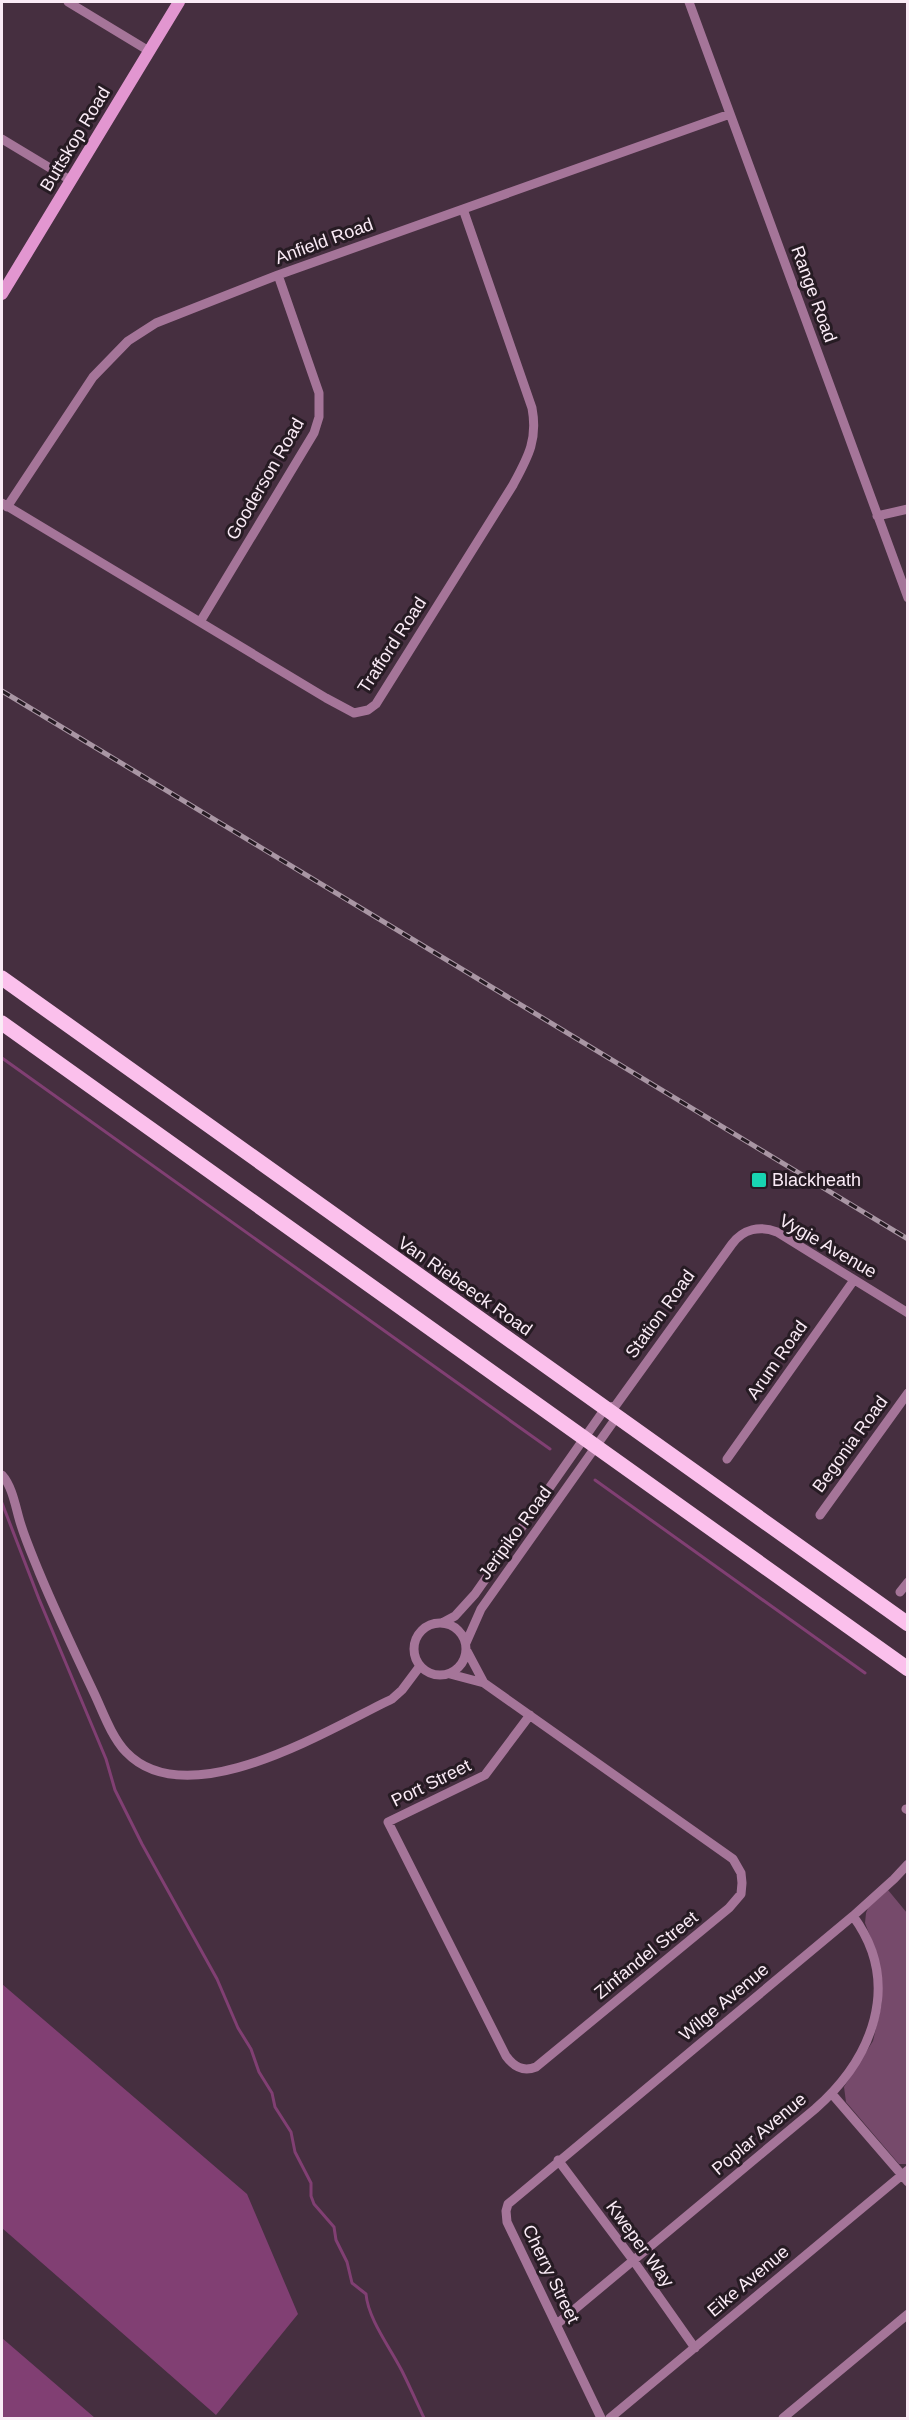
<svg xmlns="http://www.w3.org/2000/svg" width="909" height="2420" font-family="Arial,sans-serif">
  <rect width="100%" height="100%" fill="#462f40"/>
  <path fill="#764a6b" d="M 888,1890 L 907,1913 L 907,2164 L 899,2164 L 846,2102 L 844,2087 L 873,2041 L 882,2003 L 881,1976 L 876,1951 L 865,1923 L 866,1913 L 868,1908 Z"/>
  <path fill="#813f73" d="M 2,1984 L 247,2194 L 298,2314 L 216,2415 L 2,2228 Z
    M 2,2338 L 95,2418 L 2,2418 Z"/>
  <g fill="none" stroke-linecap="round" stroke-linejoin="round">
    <path stroke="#813f73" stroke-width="3" d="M 2,1058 L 550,1449
      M 595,1480 L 865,1673
      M 2,1503 L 39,1599 L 106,1759 L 115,1790 L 142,1844 L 217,1979 L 238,2028 L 251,2049 L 259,2072 L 272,2093 L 275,2107 L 291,2132 L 295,2152 L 311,2183 L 311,2196 L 314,2204 L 334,2227 L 336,2240 L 347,2262 L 352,2283 L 366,2294 C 368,2319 391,2349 402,2371 C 410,2387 417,2403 424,2418"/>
    <path stroke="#a57599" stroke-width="9" d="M 68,2 L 149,51
      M 689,2 L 908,598
      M 2,139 L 70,180
      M 2,503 L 326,698 L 354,713 L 368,710 L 376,704 L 513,485 C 528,457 538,440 532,408 L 463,209
      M 7,507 L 93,377 L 128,341 L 156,323 L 278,275 L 730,114
      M 877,516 L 908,509
      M 200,622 L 314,433 L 319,417 L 319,393 L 278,275
      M 727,1459 L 854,1280
      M 2,1475 C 13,1487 16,1510 21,1525 C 26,1541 33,1557 39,1572 C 56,1613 75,1653 94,1693 C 103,1712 111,1736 126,1752 C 188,1817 329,1729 392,1699 L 402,1690 L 420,1666
      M 820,1515 L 908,1393
      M 900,1592 L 908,1582
      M414 1649a26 26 0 1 1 52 0a26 26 0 1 1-52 0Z
      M 442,1623 L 455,1616 L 475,1594 L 604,1410 L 616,1405 L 732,1244 C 743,1229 760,1225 777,1232 L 908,1313
      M 466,1643 L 481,1609 L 616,1418 L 616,1413
      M 467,1651 L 484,1683
      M 450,1674 L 484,1683 L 733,1859 L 741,1873 L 742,1883 L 741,1894 L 729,1908 L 536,2067 C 523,2072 514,2067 506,2056 L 388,1822 L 485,1775 L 530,1715
      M 906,1809 L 908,1810
      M 832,2094 L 908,2182
      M 558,2160 L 633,2260 L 695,2348
      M 557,2324 L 815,2109 C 872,2059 903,1984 853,1916
      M 601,2418 L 507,2222 L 506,2211 L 508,2204 L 853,1916 L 894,1879 L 908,1864
      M 610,2418 L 908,2170
      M 783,2418 L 908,2314"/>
    <path stroke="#e296d0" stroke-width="12" d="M 2,294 L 179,2"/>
    <path stroke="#fbc0ec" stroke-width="15" d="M 2,978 L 908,1624
      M 2,1023 L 908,1669"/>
    <g stroke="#a996a4" stroke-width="5">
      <path id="rail" d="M 2,691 L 908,1239"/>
    </g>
    <use href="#rail" stroke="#261b23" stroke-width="3" stroke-dasharray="9" stroke-linecap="butt"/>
  </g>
  <rect fill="#18d5b2" stroke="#261b23" stroke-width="2" x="751" y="1172" width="16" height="16" rx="3"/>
  <g text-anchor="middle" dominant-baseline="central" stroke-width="6" stroke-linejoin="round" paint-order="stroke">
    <g font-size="18" fill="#faebf6" stroke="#261b23">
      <text transform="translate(75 139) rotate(-59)">Buttskop Road</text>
      <text transform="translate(324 241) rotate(-20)">Anfield Road</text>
      <text transform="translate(814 294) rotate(70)">Range Road</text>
      <text transform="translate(265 479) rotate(-60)">Gooderson Road</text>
      <text transform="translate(392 645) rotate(-57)">Trafford Road</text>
      <text transform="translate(828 1246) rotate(30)">Vygie Avenue</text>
      <text transform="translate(465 1286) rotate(35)">Van Riebeeck Road</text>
      <text transform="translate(660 1314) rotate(-54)">Station Road</text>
      <text transform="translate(777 1360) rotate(-55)">Arum Road</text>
      <text transform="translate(850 1444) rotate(-54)">Begonia Road</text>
      <text transform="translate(515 1533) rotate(-54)">Jeripiko Road</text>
      <text transform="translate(431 1783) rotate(-26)">Port Street</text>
      <text transform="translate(646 1955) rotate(-39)">Zinfandel Street</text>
      <text transform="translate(724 2002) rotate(-40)">Wilge Avenue</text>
      <text transform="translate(759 2134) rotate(-40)">Poplar Avenue</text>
      <text transform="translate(640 2244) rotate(54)">Kweper Way</text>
      <text transform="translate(551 2274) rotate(64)">Cherry Street</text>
      <text transform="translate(748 2281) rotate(-40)">Eike Avenue</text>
    </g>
    <g font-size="18" fill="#faebf6" stroke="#261b23" text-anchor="start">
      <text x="772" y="1180">Blackheath</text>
    </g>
  </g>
  <rect width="909" height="2420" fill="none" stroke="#faebf6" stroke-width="6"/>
</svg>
